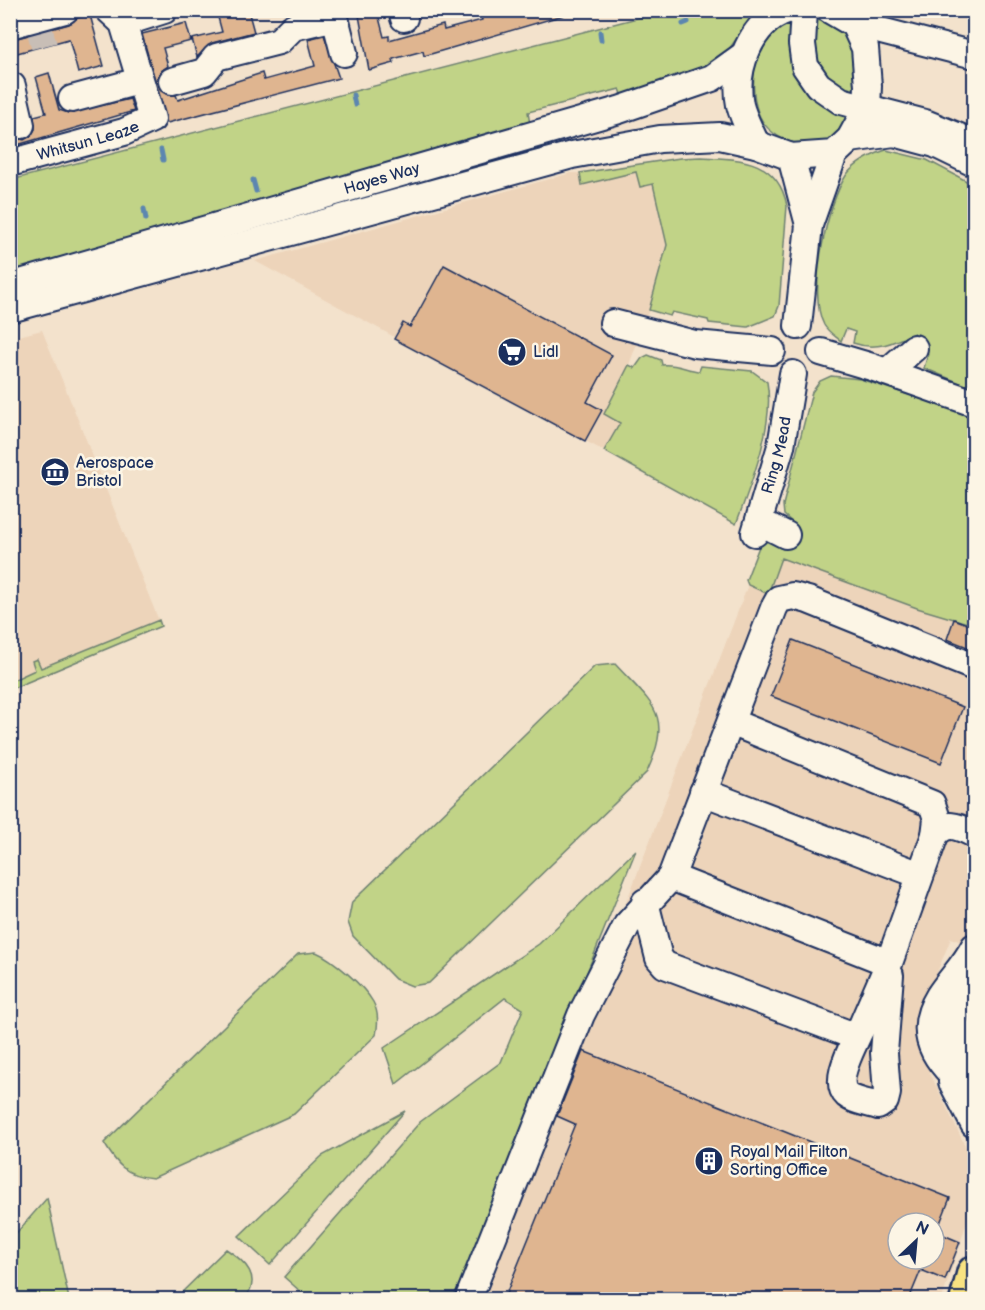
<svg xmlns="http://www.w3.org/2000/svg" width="985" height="1310" font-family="'Balsamiq Sans',sans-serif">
  <rect width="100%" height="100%" fill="#f3e2cc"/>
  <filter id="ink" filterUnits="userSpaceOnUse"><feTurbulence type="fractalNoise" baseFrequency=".0167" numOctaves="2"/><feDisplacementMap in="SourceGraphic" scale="12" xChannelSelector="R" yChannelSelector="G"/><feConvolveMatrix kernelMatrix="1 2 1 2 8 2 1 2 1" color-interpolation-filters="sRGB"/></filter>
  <g filter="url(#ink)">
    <path fill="#edd4ba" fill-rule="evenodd" d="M 637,172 L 653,183 L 667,245 L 649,310 L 629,365 L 604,414 L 620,423 L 604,451 L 255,261 L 571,173 L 580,173 L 583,185 Z
      M 42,330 L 161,626 L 11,689 L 11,338 Z
      M 781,558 L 917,608 L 974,625 L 974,938 L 969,945 L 951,938 L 922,1010 L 916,1037 L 926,1065 L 974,1164 L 974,1200 L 942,1299 L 458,1300 L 618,924 L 748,585 L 768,594 ZM 898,1223 L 934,1223 L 934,1259 L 898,1259 Z"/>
    <path fill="#c1d387" stroke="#6e8172" stroke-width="1.5" d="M 664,11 L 756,11 L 720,62 L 624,99 L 620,89 L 528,112 L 530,124 L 11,276 L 11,180 Z
      M 815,19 C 825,22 836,25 843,33 C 859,49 862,102 851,121 C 832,154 777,151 760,117 C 747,90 753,36 783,23 C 792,20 806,20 815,19 Z
      M 886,150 L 927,160 L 974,185 L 974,389 L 924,368 L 928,354 L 914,333 C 893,343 876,351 853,343 L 855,332 L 846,329 L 841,341 C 835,336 828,332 824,325 C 807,293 827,203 847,174 C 857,162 871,155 886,150 Z
      M 701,157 C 741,159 778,159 787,206 L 779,306 L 775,316 L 748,327 L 709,323 L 708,320 L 672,312 L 670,316 L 649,310 L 667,245 L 653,184 L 640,187 L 636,172 L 582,185 L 580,173 L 680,158 Z
      M 648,355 L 661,360 L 662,365 C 675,363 687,370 699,371 L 701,366 L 752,371 L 767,382 C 775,425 751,484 736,524 L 604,451 L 620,423 L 604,414 L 629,365 L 635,368 L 642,358 Z
      M 831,376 L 860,379 L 974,416 L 974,625 L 917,608 L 781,558 L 768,594 L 748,585 L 746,580 L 762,539 L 787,545 L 793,523 L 784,515 L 783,505 L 812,392 L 820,381 Z
      M 159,620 L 161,626 L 11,689 L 11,681 L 35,670 L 32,661 L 37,659 L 41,668 Z
      M 615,664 C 654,706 673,714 647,772 L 429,983 L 412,986 L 395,979 L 353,936 L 348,922 L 352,902 L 595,666 Z
      M 636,850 L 456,1299 L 309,1299 L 284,1277 L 420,1122 L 501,1062 L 523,1009 L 505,998 L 396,1084 L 384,1048 L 539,944 Z
      M 316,952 C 333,959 364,986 373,1002 C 379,1013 378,1023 376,1035 L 294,1114 L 153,1178 C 126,1176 117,1165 104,1143 L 298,954 Z
      M 405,1111 L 270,1265 L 239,1236 L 322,1156 Z
      M 47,1198 L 69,1299 L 11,1299 L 11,1239 Z
      M 226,1249 C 245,1261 263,1278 244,1299 L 175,1299 Z"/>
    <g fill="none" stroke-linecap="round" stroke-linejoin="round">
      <path stroke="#5c86b0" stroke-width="5" d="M 683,24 L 688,22
        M 600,32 L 601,40
        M 353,95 L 355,105
        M 161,150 L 163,160
        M 253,180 L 256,191
        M 144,209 L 146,219"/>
    </g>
    <path fill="#dfb590" stroke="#1b2f5e" stroke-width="1.5" d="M 216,10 L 248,10 L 254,32 L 212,43 L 197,57 L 192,39 L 222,32 Z
      M 358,10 L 377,10 L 384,37 L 389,36 L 389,40 L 443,25 L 444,30 L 482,20 L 481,15 L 496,10 L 563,10 L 564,15 L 424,56 L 423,51 L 393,59 L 394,63 L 369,70 Z
      M 90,15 L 104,66 L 78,73 L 69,39 L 10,55 L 10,40 L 69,24 L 77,18 Z
      M 186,23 L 191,41 L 163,48 L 168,66 L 161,71 L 157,78 L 161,91 L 168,95 L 176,95 L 178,100 L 262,73 L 264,80 L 315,66 L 308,39 L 324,35 L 339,78 L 167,123 L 142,34 Z
      M 49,73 L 59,110 L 68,113 L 130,99 L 134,111 L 10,147 L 10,136 L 24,140 L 31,136 L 35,129 L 34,116 L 46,113 L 36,77 Z
      M 444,265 L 612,355 L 587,402 L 602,410 L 585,441 L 394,339 L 403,323 L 410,327 Z
      M 954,619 L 975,627 L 975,650 L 947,639 Z
      M 793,640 L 963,707 L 941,763 L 771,696 Z
      M 583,1051 L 950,1198 L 940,1223 L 898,1223 L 898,1259 L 934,1259 L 934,1231 L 960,1242 L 945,1280 L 921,1270 L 909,1299 L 504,1299 L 575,1124 L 557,1116 Z"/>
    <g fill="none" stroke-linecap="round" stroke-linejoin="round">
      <path stroke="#c8beb6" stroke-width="26" stroke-dasharray="26 13" stroke-linecap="butt" d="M 39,27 L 44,46"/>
      <g stroke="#1b2f5e" stroke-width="30">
        <g id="minor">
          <path d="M 333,10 L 344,53"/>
          <path d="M 402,10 L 404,18"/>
          <path d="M 804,10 L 802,44 L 805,66 L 818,85 L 841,101 L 925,123 L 974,143"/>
          <path d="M 123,23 L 164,10"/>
          <path d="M 854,24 L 974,55"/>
          <path d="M 10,25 L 65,10"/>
          <path d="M 172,81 L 204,72 L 216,57 L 279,41 L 293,27 L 335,17"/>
          <path d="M 12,86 L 21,125"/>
          <path d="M 72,99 L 139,81"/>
          <path d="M 850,139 L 894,133 L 935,144 L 974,163"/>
          <path d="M 756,144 C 751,132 743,118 740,105 C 733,69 751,22 787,10"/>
          <path d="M 791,157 L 809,225"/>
          <path id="s1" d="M 10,163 L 124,132 L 152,119 L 123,23 L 109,10"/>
          <path id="s2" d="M 10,286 L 619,110 L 712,78 L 744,55"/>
          <path d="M 10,309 L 572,155 L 660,139 L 720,136 L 756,144 L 791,157 L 834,154 L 850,139 L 867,108 L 868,86 L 865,48 L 854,24 L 830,10"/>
          <path d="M 613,323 L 695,344 L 772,351"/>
          <path d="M 798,326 L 809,225 L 834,154"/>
          <path d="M 821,352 L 872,367 L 974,403"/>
          <path d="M 887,372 L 914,348"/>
          <path d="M 760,522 L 786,535"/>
          <path id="s3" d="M 755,533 L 781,446 L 793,374"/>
          <path d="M 731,722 L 932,804 L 937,819 L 935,835"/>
          <path d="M 703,792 L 920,875"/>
          <path d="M 671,877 L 889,963"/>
          <path d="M 645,902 L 659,958 L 665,965 L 849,1034 L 860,1030 L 889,963 L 935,835 C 947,820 959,827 974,834"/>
          <path d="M 974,947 C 965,965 950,979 939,996 C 912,1040 943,1068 974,1094"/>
          <path d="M 974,984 C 953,1004 947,1028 974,1045"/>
          <path d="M 959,1003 L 949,1019 L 946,1038 L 960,1056 L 974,1068"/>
          <path d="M 860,1030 C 854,1045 832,1081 847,1095 C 854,1101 869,1103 878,1106 L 885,1101 L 887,1093 L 884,1053 L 890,975"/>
          <path d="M 952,1082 L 974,1124"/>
          <path d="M 468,1300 L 581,1015 L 627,925 L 671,877 L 774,608 L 779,599 L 793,596 L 808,600 L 974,667"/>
        </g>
      </g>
      <g stroke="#1b2f5e" stroke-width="38">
        <path id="major" d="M 967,1300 L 974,1273"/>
      </g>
      <use href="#minor" stroke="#fcf5e5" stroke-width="26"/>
      <use href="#major" stroke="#f8e281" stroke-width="33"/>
    </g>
  </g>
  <defs>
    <g id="supermarket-disc" transform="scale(1.5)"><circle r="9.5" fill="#1b2f5e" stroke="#fcf5e5"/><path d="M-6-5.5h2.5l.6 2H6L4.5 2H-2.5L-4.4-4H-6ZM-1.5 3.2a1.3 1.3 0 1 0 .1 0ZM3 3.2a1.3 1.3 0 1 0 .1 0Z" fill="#fff"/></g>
    <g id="museum-disc" transform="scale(1.5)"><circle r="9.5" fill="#1b2f5e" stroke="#fcf5e5"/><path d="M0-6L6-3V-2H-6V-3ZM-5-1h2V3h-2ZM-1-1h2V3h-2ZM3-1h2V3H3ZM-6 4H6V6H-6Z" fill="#fff"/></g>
    <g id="building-disc" transform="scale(1.5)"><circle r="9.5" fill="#1b2f5e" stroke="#fcf5e5"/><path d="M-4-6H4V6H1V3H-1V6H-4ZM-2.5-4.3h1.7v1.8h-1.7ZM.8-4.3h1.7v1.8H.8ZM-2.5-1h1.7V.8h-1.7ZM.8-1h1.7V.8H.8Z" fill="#fff"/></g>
  </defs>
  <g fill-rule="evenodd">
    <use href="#supermarket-disc" x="512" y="352"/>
    <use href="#museum-disc" x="55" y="472"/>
    <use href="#building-disc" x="709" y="1161"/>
  </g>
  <g text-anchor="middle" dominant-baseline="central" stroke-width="5" stroke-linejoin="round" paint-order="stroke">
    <g font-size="16" fill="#1b2f5e" stroke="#fcf5e5">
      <text stroke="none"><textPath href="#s1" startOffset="81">Whitsun Leaze</textPath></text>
      <text stroke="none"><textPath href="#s2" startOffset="387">Hayes Way</textPath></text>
      <text stroke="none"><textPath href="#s3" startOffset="81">Ring Mead</textPath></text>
    </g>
    <g font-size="16" fill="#1b2f5e" stroke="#fcf5e5" text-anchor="start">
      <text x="533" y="352">Lidl</text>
      <text x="76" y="463">Aerospace<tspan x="76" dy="18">Bristol</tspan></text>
      <text x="730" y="1152">Royal Mail Filton<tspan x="730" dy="18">Sorting Office</tspan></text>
    </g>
  </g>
  <rect width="985" height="1310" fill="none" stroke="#fcf5e5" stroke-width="36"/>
  <rect x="18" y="18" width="949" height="1274" fill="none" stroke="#1b2f5e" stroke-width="2" filter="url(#ink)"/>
  <g transform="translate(916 1241) rotate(26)"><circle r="28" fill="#fcf5e5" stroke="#a2a6af" stroke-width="1.5"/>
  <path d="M0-4.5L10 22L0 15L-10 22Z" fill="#1b2f5e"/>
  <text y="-9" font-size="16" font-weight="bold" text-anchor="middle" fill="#1b2f5e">N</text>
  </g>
</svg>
